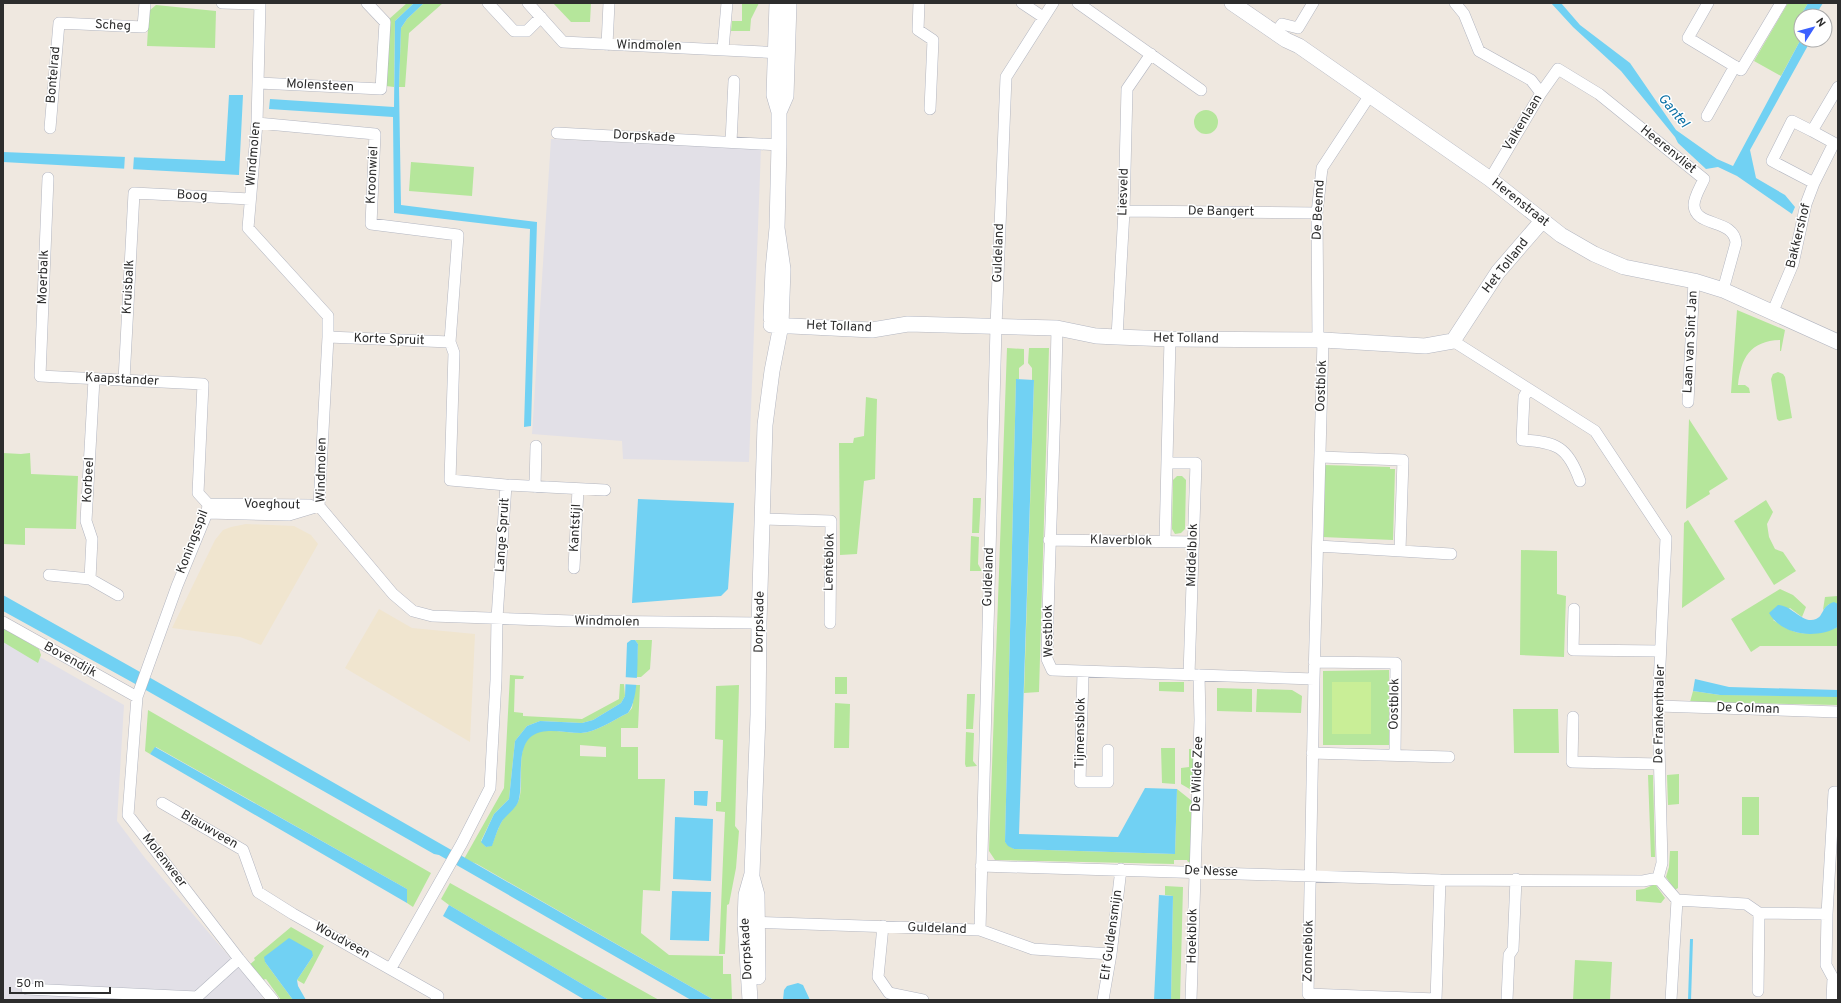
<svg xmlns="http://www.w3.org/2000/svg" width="1841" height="1003" font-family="Overpass,sans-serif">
  <rect width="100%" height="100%" fill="#efe8e0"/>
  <path fill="#e2e0e7" d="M 551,139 L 761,149 L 749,462 L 623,459 L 622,441 L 532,434 Z
    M 3,636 L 124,705 L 117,821 L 145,858 L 262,995 L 263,1000 L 3,1000 Z"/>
  <path fill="#f0e5cf" d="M 246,524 L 294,526 L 311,535 L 318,544 L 261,645 L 240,637 L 172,628 L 215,540 L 223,530 L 231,527 Z
    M 379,609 L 412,628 L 475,634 L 470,742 L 345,668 Z"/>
  <path fill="#b5e69b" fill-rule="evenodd" d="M 407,3 L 414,3 L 395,21 L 394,87 L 386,86 L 388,20 Z
    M 424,3 L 443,3 L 409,33 L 405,87 L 399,87 L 401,28 L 407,19 Z
    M 553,3 L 591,3 L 590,22 L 571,22 Z
    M 742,3 L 759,3 L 751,19 L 750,31 L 731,31 L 732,21 L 742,21 Z
    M 1788,3 L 1808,3 L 1797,22 L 1801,39 L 1781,76 L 1754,61 Z
    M 156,5 L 216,11 L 215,48 L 147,46 L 149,11 Z
    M1194 122a12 12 0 1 1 24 0a12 12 0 1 1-24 0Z
    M 411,162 L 474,167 L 472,196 L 409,191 Z
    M 1737,310 L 1785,330 L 1781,351 L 1780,351 L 1780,340 C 1750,341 1741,358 1738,385 L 1745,385 L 1749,388 L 1750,393 L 1731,393 Z
    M 1007,348 L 1024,349 L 1024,364 L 1019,368 L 1019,379 L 1016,379 L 1005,842 L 1014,849 L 1175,854 L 1177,789 L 1192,801 L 1191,862 L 1188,862 L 1187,860 L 1174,860 L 1174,864 L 995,860 L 989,851 Z
    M 1029,348 L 1049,348 L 1039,692 L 1024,693 L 1034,380 L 1032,380 L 1032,368 L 1028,363 Z
    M 1778,372 L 1783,374 L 1785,377 L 1792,418 L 1779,421 L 1777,419 L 1771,379 L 1773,374 Z
    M 866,397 L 877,399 L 875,479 L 864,481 L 857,554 L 840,555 L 839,443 L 853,443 L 854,438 L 864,436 Z
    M 1689,419 L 1728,479 L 1709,491 L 1710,494 L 1686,509 Z
    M 3,453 L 21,454 L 30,453 L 31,474 L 78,476 L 76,529 L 25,528 L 25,545 L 3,544 Z
    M 1324,465 L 1390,467 L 1390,469 L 1395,469 L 1393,540 L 1322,537 Z
    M 1177,476 L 1182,476 L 1186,480 L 1185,529 L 1181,533 L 1175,534 L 1172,529 L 1173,480 Z
    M 973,498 L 981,498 L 979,533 L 972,533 Z
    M 1766,500 L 1773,512 L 1767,524 L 1769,537 L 1775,549 L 1783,552 L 1796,571 L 1774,585 L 1734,521 Z
    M 1688,520 L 1725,579 L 1682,608 L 1684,523 Z
    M 971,536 L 979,537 L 978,564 L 982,571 L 970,571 Z
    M 1521,550 L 1557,551 L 1557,594 L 1566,596 L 1564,657 L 1520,655 Z
    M 1780,589 L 1793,595 L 1806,607 L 1802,617 L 1790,608 L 1773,620 C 1799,637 1803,635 1833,629 L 1838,627 L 1838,646 L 1760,646 L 1751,652 L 1731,619 Z
    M 1838,596 L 1838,604 L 1829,604 L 1823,610 L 1825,597 Z
    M 3,628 L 39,649 L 41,655 L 38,663 L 3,642 Z
    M 635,640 L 652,640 L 650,669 L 641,677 L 636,677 L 638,644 Z
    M 1389,670 L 1389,745 L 1323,745 L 1323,671 Z
    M 510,675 L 524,676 L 523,679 L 515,679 L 514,712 L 523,713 L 523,716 L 582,719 L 619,699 L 620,684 L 624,684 L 625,696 L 621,703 L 593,720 L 582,723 L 540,721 L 527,726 L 515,741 L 509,799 L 494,814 L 481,841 L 486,847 L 492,845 C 496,835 499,824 506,815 C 510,810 515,808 518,802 C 527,783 510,738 541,731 C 553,729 568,733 581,733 C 597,732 613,720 628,713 L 632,708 L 636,685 L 640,685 L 638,728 L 621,728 L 621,747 L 638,747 L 638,779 L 665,779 L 660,891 L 643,890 L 641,933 L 669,955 L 723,956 L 723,974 L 731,974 L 732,1000 L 714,1000 L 477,864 L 464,859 L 504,788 ZM 580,745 L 606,747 L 606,757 L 580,756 Z
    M 835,677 L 847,677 L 847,694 L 835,694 Z
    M 1159,682 L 1184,682 L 1184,692 L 1159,691 Z
    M 739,685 L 735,826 L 739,831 L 736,868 L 729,904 L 727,905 L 725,954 L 719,954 L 725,812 L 716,811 L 716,802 L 721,802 L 723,740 L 715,739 L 716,686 Z
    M 1217,688 L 1252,689 L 1252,712 L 1217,711 Z
    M 1257,689 L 1292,690 L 1302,696 L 1301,713 L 1256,712 Z
    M 1693,691 L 1720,695 L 1838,696 L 1838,705 L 1690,702 Z
    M 967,694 L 975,694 L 973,729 L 966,729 Z
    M 835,703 L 850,704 L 849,748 L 834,748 Z
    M 1513,709 L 1558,709 L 1559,753 L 1514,753 Z
    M 148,710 L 431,873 L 413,907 L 407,903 L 407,889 L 156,747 L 150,754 L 145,751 Z
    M 966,732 L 974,733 L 973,761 L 977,766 L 966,767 L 965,764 Z
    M 1161,748 L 1175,748 L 1175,784 L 1162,783 Z
    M 1189,749 L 1194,749 L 1193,791 L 1181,784 L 1181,768 L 1189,767 Z
    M 1679,774 L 1679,804 L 1668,805 L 1667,775 Z
    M 1648,775 L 1653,775 L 1655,857 L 1651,857 Z
    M 1742,797 L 1759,797 L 1759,835 L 1742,835 Z
    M 1670,851 L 1678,851 L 1678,888 L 1675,890 L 1666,877 L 1669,867 Z
    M 450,883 L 659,1000 L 609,1000 L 449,905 L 441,899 Z
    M 1655,884 L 1665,898 L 1661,903 L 1636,901 L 1636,890 L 1644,889 Z
    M 1165,886 L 1183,887 L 1180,1000 L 1171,1000 L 1173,896 L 1165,895 Z
    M 291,927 L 324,946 L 304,984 L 297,980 L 313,956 L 265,962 L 293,1000 L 281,1000 L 266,979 L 260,981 L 248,966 L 255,960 L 254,958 Z
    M 1575,960 L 1612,962 L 1610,1000 L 1573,1000 Z"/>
  <path fill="#c9ee97" d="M 1332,682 L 1371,682 L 1371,734 L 1332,734 Z"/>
  <path fill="#71d1f3" d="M 414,3 L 424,3 L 407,19 L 401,28 L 399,87 L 401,205 L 537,222 L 531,426 L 524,427 L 530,229 L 394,213 L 393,117 L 269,109 L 270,99 L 394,107 L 395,21 Z
    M 1551,3 L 1561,3 L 1580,25 L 1630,63 L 1676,130 L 1717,159 L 1733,166 L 1801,39 L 1797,22 L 1808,3 L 1823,3 L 1815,16 L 1801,16 L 1801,40 L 1811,40 L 1750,150 L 1756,178 L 1785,195 L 1795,207 L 1792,214 L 1737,176 L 1718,167 L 1706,169 L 1678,143 L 1675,137 L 1621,71 L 1573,27 Z
    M 229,95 L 243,95 L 239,175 L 3,162 L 3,152 L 225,161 Z
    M 1016,379 L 1034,380 L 1019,834 L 1118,837 L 1145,788 L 1177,789 L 1175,854 L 1014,849 L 1008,846 L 1005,842 Z
    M 638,499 L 734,503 L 728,589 L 721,596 L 632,603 Z
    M 3,595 L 133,668 L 714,1000 L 691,1000 L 439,855 L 434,854 L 130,681 L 3,611 Z
    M 1834,602 L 1838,604 L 1838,627 C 1817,639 1782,636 1769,613 L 1778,605 C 1792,605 1803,625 1816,619 C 1824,616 1821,606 1834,602 Z
    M 631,640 L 635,640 L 638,644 C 637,662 639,699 628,713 C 613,720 597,732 581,733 C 568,733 553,729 541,732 C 513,738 524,779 519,799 C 517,809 506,814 501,823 C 497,830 495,838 492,846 L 486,847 L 481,842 L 494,814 L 509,799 L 515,741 L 527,726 L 540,721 L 582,723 L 593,720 L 621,703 L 625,696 L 627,643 Z
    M 1695,679 L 1729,687 L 1838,690 L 1838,697 L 1720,695 L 1693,691 Z
    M 155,747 L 407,889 L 407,903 L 150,754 Z
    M 694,791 L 708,791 L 707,806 L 694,805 Z
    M 675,817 L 713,819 L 711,881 L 673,879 Z
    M 672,891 L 711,892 L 709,941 L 670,940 Z
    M 1159,895 L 1173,896 L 1171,1000 L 1154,1000 Z
    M 449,905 L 609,1000 L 585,1000 L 443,916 Z
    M 289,938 L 312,951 L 313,956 L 297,980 L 298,986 L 306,1000 L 293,1000 L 265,962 L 264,957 Z
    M 1690,939 L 1693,939 L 1691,1000 L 1688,1000 Z
    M 798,983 L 803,985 L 810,1000 L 783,1000 L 784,990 L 787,986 Z"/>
  <path fill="#efe8e0" d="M 125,155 L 134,156 L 133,171 L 124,171 Z
    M 623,677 L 638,678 L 638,685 L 622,684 Z"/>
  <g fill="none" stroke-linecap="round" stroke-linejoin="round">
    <g stroke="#b3b6c1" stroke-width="12">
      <path id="street" d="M 222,3 L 260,4
        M 260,3 L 257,123 L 248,228 L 328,316 L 328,337 L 319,506 L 393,594 L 413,611 L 432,616 L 572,621 L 759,623
        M 488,3 L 514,31 L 527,31 L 541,17
        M 528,3 L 563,42 L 782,53
        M 919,3 L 918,30 L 933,40 L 930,109
        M 1022,3 L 1043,17
        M 1078,3 L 1201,90
        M 1455,3 L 1464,14 L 1479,51 L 1531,80 L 1541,93
        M 1708,3 L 1688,38 L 1741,70 L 1781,3
        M 1275,34 L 1282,24 L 1298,28 L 1313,3
        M 607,45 L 609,3
        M 723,49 L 727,3
        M 259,83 L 381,89 L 385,22 L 367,3
        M 1707,116 L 1735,66
        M 257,123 L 375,134 L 371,224 L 458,235 L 450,342 L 454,353 L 450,480 L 506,485 L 497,618 L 496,680 L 490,788 L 462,843 L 391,968
        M 50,128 L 59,23 L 143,27 L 145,3
        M 1812,131 L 1792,121 L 1772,161 L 1814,183
        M 557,133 L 779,145
        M 731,142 L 734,81
        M 48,178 L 40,376 L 203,384 L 198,493 L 208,504 L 207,513 L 177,586 L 137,697 L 128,815 L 239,959 L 273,1000
        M 1490,179 L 1541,93 L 1558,69 L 1599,94 L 1704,179 C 1701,186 1694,197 1694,205 C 1695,228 1734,218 1736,243 L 1723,290
        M 1124,211 L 1317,213
        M 1773,311 L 1793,264 L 1806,204 L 1814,183 L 1834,143 L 1812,131 L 1838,87
        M 1057,328 C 1055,439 1049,549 1047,659 L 1052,670 L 1314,679
        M 328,337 L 450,342
        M 1117,337 L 1124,211 L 1127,89 L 1151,54
        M 1318,340 L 1317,213 L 1322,168 L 1370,95
        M 1323,340 L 1314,679 L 1308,994 L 1436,999
        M 1453,341 L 1595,431 L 1666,538 L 1658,706 L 1662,863 L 1658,878
        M 94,379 L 86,521 L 92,539 L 90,579 L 118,595
        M 124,380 L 134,193 L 250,199
        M 1528,389 L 1524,397 L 1522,440 C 1557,442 1568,447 1580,481
        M 1688,402 L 1694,281
        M 1320,457 L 1403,460 L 1400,550
        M 1167,463 L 1196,463 L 1189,675
        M 506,485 L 605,490
        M 535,487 L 536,446
        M 208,504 L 310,505
        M 207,513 L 289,515 L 319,506
        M 763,519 L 831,521 L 830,623
        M 1049,540 L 1194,542
        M 1165,541 L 1170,339
        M 1318,546 L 1451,554
        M 574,568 L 578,489
        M 49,575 L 90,579
        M 1574,609 L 1573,650 L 1660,651
        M 3,622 L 137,697
        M 1314,662 L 1396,663 L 1395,754
        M 1083,672 L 1080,782 L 1108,782 L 1108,750
        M 1658,706 L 1838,712
        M 1573,717 L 1572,762 L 1659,764
        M 1312,753 L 1449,757
        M 162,803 L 243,850 L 258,892 L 293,914 L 438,996 L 436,1000
        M 981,866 L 1440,880 L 1643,881 L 1658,878
        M 1658,878 L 1677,900
        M 751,922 L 980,930 L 1033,949 L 1111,954
        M 883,926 L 878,977 L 889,993 L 923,1000
        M 980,930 L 996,327 L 1006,77 L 1053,3
        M 27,989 L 197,997
        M 1758,991 L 1759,913
        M 197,1000 L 197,997 L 239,959
        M 1103,1000 L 1111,954 L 1121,869
        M 1191,1000 L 1200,720 L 1199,675
        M 1436,1000 L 1440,880
        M 1507,1000 L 1509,955 L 1513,949 L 1516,879
        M 1671,1000 L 1677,900 L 1746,904 L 1759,913 L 1827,914
        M 1832,1000 L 1833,978 L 1826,965 L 1827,914 L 1834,792 L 1838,792"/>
    </g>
    <g stroke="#b3b6c1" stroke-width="16">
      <path id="secondary" d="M 1232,3 L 1286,40 L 1299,46 L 1490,179 L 1561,235 L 1594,254 L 1624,267 L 1694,281 L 1723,290 L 1838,342
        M 779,112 L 786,96 L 789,3
        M 771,318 L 773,270 L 777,228 L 779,145 L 779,112 L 774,95 L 777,3
        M 771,325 L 872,330 L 908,324 L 1057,328 L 1096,336 L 1117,337 L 1170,339 L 1323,340 L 1425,346 L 1453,341 L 1498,272 L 1542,221
        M 752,877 L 757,895 L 758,977
        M 750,1000 L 745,922 L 746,895 L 752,874 L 758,715 L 759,623 L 765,425 L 772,371 L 781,325 L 783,269 L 777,228"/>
    </g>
    <use href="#street" stroke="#fff" stroke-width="11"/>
    <use href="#secondary" stroke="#fff" stroke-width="15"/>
  </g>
  <g text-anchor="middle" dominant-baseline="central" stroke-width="3" stroke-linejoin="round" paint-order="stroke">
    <g font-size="13" fill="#2d2d2d" stroke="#fff">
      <text transform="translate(113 26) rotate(3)">Scheg</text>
      <text transform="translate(649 46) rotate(1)">Windmolen</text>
      <text transform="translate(54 75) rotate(-85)">Bontelrad</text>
      <text transform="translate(320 86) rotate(3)">Molensteen</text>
      <text transform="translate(1523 123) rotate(-59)">Valkenlaan</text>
      <text transform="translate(644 137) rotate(3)">Dorpskade</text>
      <text transform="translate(1668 150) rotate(39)">Heerenvliet</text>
      <text transform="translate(254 154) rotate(-85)">Windmolen</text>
      <text transform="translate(373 175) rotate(-87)">Kroonwiel</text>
      <text transform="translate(1124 192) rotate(-88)">Liesveld</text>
      <text transform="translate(192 196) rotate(3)">Boog</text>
      <text transform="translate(1520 203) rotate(38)">Herenstraat</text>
      <text transform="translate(1319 210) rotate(-87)">De Beemd</text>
      <text transform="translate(1221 212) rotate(1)">De Bangert</text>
      <text transform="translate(1799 236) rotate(-76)">Bakkershof</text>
      <text transform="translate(999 253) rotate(-88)">Guldeland</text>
      <text transform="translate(1506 266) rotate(-52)">Het Tolland</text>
      <text transform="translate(44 277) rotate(-88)">Moerbalk</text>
      <text transform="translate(129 287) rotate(-87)">Kruisbalk</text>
      <text transform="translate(839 327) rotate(2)">Het Tolland</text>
      <text transform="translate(1186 339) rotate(1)">Het Tolland</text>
      <text transform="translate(389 340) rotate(2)">Korte Spruit</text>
      <text transform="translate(1691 342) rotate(-87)">Laan van Sint Jan</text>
      <text transform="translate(122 380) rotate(3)">Kaapstander</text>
      <text transform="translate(1322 386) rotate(-88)">Oostblok</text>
      <text transform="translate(322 470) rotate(-89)">Windmolen</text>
      <text transform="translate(89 480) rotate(-87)">Korbeel</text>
      <text transform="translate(272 505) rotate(1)">Voeghout</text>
      <text transform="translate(576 528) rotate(-87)">Kantstijl</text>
      <text transform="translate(503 535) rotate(-86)">Lange Spruit</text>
      <text transform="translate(1121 541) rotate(1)">Klaverblok</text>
      <text transform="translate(193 542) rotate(-69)">Koningsspil</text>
      <text transform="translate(1193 555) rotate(-88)">Middelblok</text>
      <text transform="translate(830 562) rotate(-89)">Lenteblok</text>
      <text transform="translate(989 577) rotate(-88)">Guldeland</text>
      <text transform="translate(607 622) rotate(1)">Windmolen</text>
      <text transform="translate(760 622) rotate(-89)">Dorpskade</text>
      <text transform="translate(1049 631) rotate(-91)">Westblok</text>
      <text transform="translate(70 660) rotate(29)">Bovendijk</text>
      <text transform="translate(1395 704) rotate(-89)">Oostblok</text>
      <text transform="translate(1748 709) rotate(2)">De Colman</text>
      <text transform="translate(1660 714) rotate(-89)">De Frankenthaler</text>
      <text transform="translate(1081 733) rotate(-89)">Tijmensblok</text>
      <text transform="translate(1198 774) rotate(-88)">De Wilde Zee</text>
      <text transform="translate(209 830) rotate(30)">Blauwveen</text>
      <text transform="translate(164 861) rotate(52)">Molenweer</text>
      <text transform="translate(1211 872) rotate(2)">De Nesse</text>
      <text transform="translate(937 929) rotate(2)">Guldeland</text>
      <text transform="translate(1112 935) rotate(-82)">Elf Guldensmijn</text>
      <text transform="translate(1193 936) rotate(-89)">Hoekblok</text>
      <text transform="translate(342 941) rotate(29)">Woudveen</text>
      <text transform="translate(747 949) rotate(-93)">Dorpskade</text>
      <text transform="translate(1309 951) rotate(-89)">Zonneblok</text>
    </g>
    <g font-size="14" font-style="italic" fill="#0a70a5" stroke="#fff">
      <text transform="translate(1673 111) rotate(50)">Gantel</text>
    </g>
  </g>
  <rect width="1841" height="1003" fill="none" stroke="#2d2d2d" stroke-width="8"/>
  <g transform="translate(1813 28) rotate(54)"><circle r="19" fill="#ffffff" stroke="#ababab"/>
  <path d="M0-3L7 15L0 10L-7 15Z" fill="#3c61ff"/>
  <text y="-6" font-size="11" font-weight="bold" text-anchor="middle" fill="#2d2d2d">N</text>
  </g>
  <path d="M10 987v6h100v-6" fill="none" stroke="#2d2d2d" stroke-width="2"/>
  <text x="16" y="987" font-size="12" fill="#2d2d2d" stroke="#ffffff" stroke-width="3" paint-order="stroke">50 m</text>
</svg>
